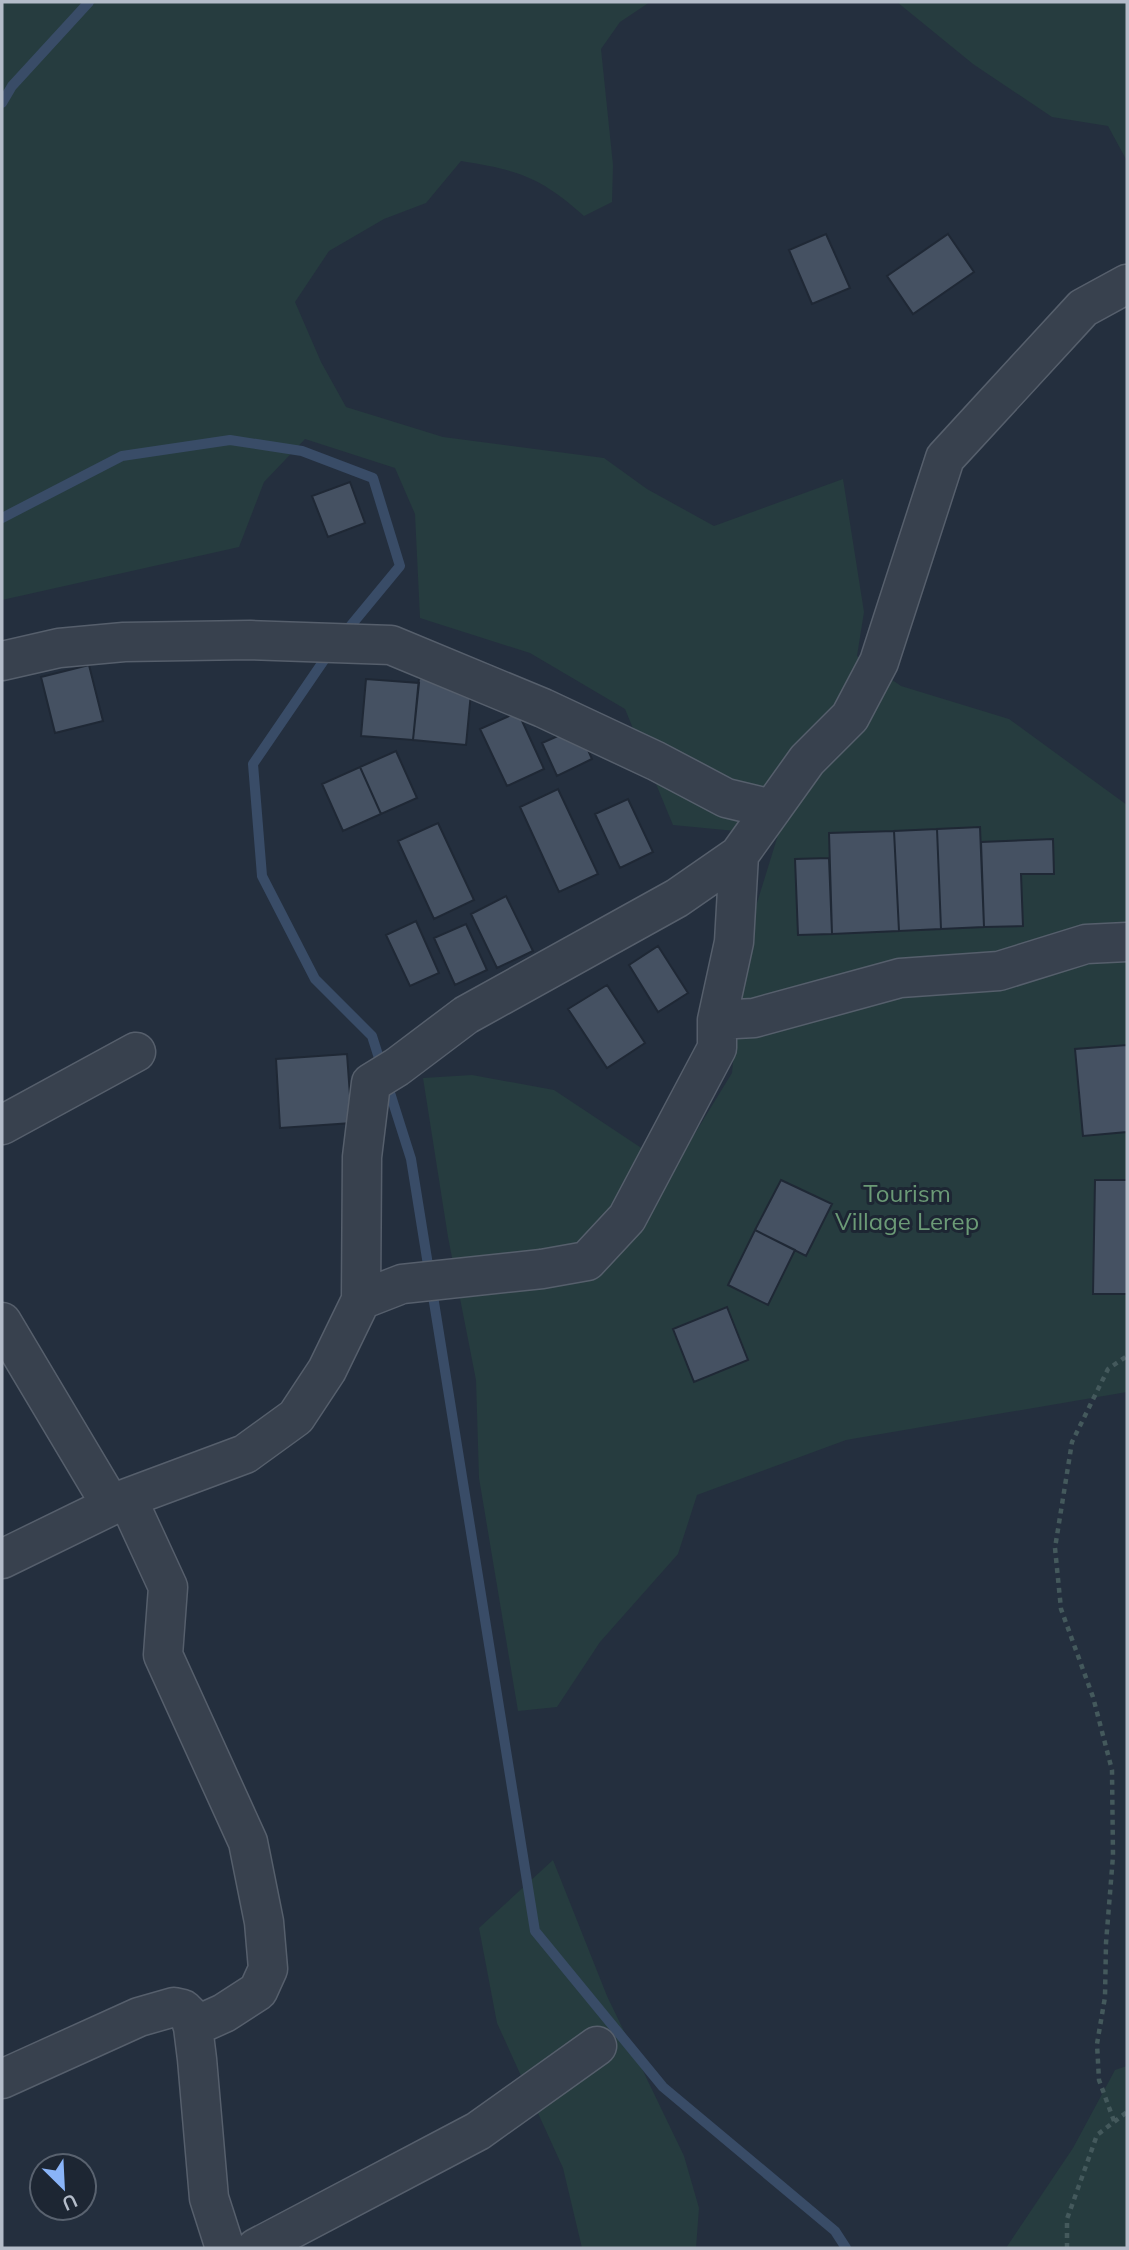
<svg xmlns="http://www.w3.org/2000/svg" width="1129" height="2250" font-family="Mulish,sans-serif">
  <rect width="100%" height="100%" fill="#242f3e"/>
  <path fill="#263c3f" d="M 2,2 L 650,2 L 620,22 L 601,49 L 613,165 L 612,202 L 584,216 C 541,177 518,170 461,161 L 426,203 L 384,219 L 329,251 L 295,302 L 321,362 L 346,407 L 443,437 L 604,458 L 647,489 L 714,526 L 843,479 L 864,612 L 857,656 L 901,686 L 1009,719 L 1127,805 L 1127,1392 L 846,1440 L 697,1495 L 678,1554 L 600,1642 L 557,1707 L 518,1711 L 479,1478 L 476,1380 L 448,1237 L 423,1078 L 472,1075 L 554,1090 L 673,1169 L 732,1073 L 744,945 L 778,835 L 673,825 L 625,709 L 530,653 L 420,618 L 415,514 L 395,468 L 305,439 L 264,482 L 239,547 L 2,600 Z
    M 897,2 L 1127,2 L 1127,161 L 1108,126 L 1052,117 L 973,64 Z
    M 553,1860 L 607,1996 L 684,2156 L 699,2208 L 696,2248 L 582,2248 L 563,2168 L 497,2023 L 479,1928 Z
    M 1127,2066 L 1127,2248 L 1006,2248 L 1073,2148 L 1115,2070 Z"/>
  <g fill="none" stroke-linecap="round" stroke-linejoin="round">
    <path stroke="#394c67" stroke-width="10" d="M 2,103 L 12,86 L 89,2
      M 2,518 L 122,456 L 230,440 L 302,451 L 373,478 L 400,566 L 343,635
      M 331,650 L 253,764 L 262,876 L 315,979 L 372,1036 L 411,1159 L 535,1931 L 663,2087 L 835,2231 L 846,2248"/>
  </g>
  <path fill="#455162" stroke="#1f2835" stroke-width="2" d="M 826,234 L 850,288 L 812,304 L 789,250 Z
    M 948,234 L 974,272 L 913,314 L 887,276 Z
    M 350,482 L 365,523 L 328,537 L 312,496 Z
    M 89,665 L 103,721 L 55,733 L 41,677 Z
    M 419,678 L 472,682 L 466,745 L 413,740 Z
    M 366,679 L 419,683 L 413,740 L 361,736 Z
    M 518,712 L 544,769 L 507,786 L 480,729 Z
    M 578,727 L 592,759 L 557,776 L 542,743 Z
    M 396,751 L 417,798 L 381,814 L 360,767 Z
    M 360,767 L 381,814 L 343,831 L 322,784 Z
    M 558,789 L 598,874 L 559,892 L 520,807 Z
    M 628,799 L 653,852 L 620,868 L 595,814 Z
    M 438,823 L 474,900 L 434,919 L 398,841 Z
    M 980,827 L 984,927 L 941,929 L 937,829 Z
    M 937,829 L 941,929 L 899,931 L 894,831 Z
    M 894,831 L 899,931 L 832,934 L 829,833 Z
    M 1053,839 L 1054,874 L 1021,874 L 1023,926 L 984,927 L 981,842 Z
    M 829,858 L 832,934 L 798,935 L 795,859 Z
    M 506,896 L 533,951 L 497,968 L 471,914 Z
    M 416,921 L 439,973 L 410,986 L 386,935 Z
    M 466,924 L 487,970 L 455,985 L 434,938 Z
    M 658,946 L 688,993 L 658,1012 L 629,965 Z
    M 607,985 L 645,1043 L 607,1068 L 568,1009 Z
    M 1127,1045 L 1127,1132 L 1083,1136 L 1075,1049 Z
    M 347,1054 L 352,1123 L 280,1128 L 276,1059 Z
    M 781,1180 L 832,1204 L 806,1256 L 755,1230 Z
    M 1095,1180 L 1127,1180 L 1127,1294 L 1093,1294 Z
    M 755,1230 L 795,1250 L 768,1305 L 728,1285 Z
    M 727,1307 L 748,1360 L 694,1382 L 673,1329 Z"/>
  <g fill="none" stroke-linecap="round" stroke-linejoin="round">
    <g stroke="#565f6c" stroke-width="41">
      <path id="minor" d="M 2,661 L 59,648 L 124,642 L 250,640 L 391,645 L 543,708 L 656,761 L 726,798 L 772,809
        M 717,1020 L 754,1018 L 900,978 L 999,971 L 1086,944 L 1127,942
        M 2,1125 L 136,1052
        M 361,1300 L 362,1157 L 371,1083 L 397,1067 L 466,1015 L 677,898 L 739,855
        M 2,1322 L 111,1505
        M 127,1498 L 168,1587 L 163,1655 L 248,1842 L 264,1922 L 268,1969 L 258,1991 L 224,2013 L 193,2027
        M 2,1559 L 127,1498 L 245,1454 L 296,1417 L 327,1370 L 361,1300 L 402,1284 L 542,1269 L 587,1261 L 627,1218 L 717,1048 L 717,1020 L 734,942 L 739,855 L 807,760 L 850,717 L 879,662 L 945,458 L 1083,308 L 1127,284
        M 2,2079 L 139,2017 L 174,2007 L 183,2009 L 189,2015 L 193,2027 L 197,2059 L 209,2198 L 225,2248
        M 256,2248 L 478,2131 L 597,2046"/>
    </g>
    <path stroke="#44595c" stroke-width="4.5" stroke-dasharray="5 5" stroke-linecap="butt" d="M 1114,2121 L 1099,2080 L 1097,2044 L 1105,1997 L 1106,1943 L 1113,1856 L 1112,1770 L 1093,1697 L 1061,1609 L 1055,1548 L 1072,1442 L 1108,1369 L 1127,1356
      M 1067,2248 L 1067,2219 L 1097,2135 L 1127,2112"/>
    <use href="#minor" stroke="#38414e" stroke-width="38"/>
  </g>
  <g text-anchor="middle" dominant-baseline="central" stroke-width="6" stroke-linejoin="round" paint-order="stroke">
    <g font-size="24" fill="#6b9a76" stroke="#1d2633">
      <text x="907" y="1193">Tourism<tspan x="907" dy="28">Village Lerep</tspan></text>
    </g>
  </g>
  <rect width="1129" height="2250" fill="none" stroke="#b4bcc9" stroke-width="7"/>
  <g transform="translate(63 2187) rotate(156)"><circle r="33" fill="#1d2633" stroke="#59626f" stroke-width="2"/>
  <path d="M0-5L12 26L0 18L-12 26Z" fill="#8ab4f8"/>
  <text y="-10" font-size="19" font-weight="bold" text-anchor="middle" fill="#b4bcc9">U</text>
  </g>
</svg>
